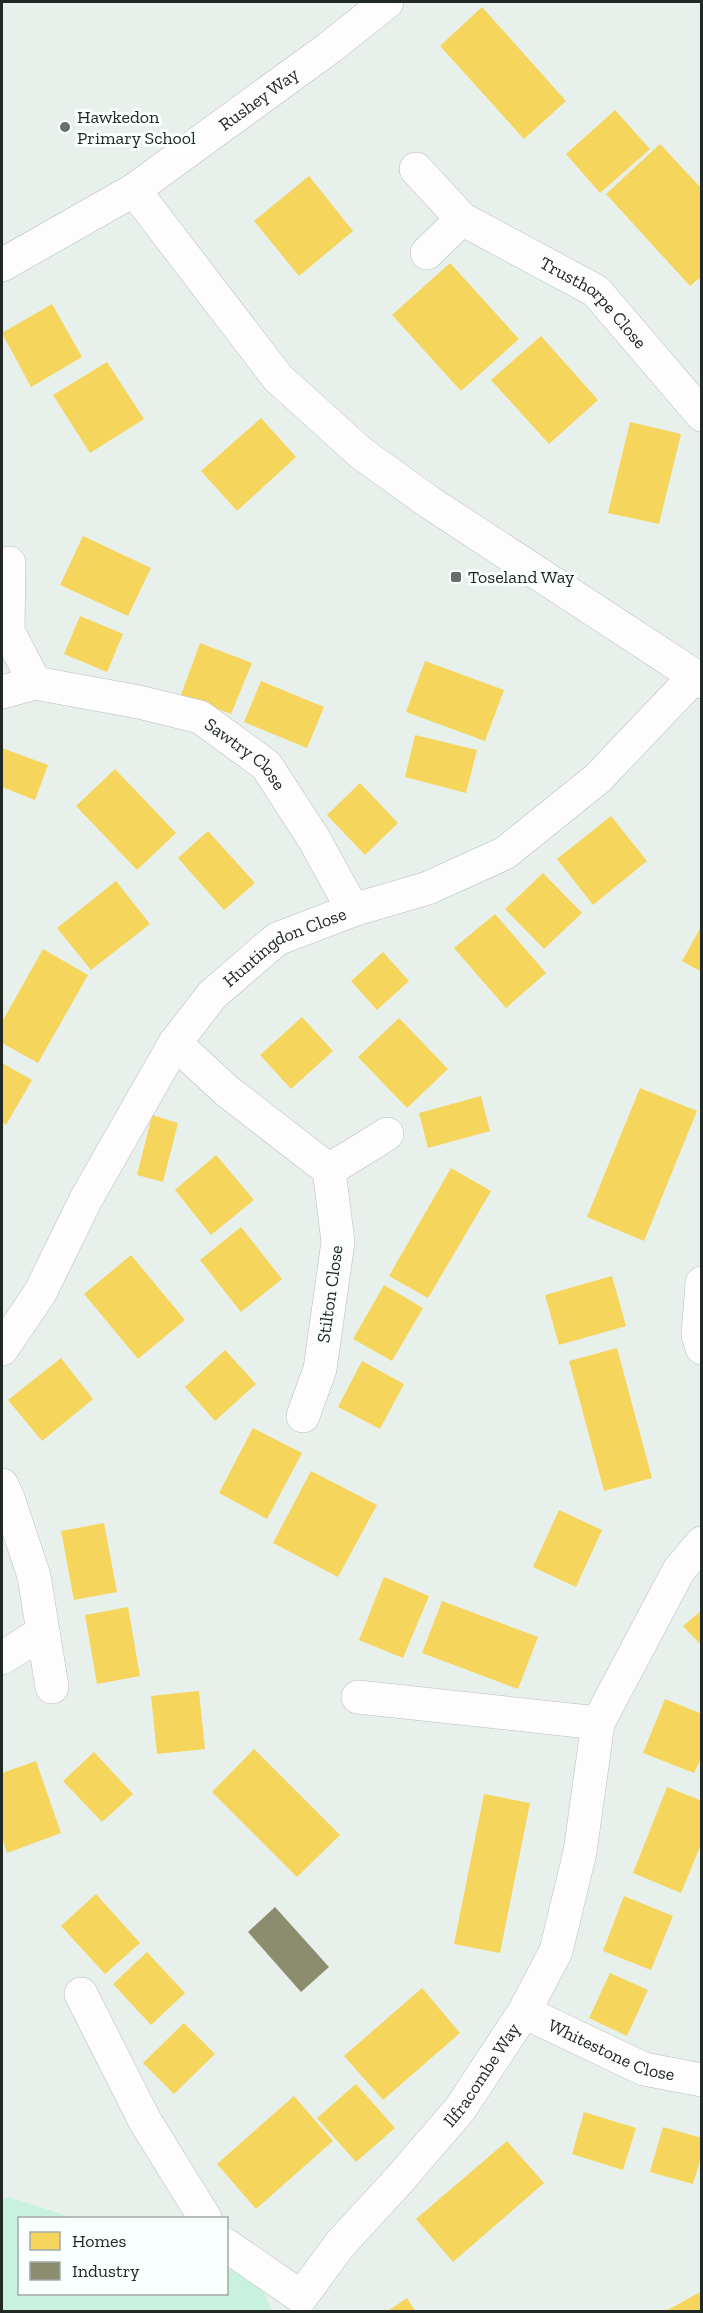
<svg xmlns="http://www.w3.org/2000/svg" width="703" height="2313" font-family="'Zilla Slab',serif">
  <rect width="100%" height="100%" fill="#e8f0ec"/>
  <path fill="#c8f1e0" d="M 9,2197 L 74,2218 L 20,2218 L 20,2294 L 226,2294 L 227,2269 L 258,2279 L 272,2311 L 2,2312 L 2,2200 Z"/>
  <path fill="#f6d55c" d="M 482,7 L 566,101 L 524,139 L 440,46 Z
    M 615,110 L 650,149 L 600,193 L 566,154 Z
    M 660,144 L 702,189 L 702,276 L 690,286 L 606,194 Z
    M 309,176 L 353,231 L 299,276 L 254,221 Z
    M 450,263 L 519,339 L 461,391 L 392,315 Z
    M 52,304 L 82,357 L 31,387 L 2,333 Z
    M 541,336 L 598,400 L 549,444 L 491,380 Z
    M 107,362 L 144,419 L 90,453 L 53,395 Z
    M 261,418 L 296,457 L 237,511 L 201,471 Z
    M 630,422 L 681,434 L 659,524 L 608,513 Z
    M 83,536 L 151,568 L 128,616 L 60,585 Z
    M 80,616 L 123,634 L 107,672 L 64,654 Z
    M 200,643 L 252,663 L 231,714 L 181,695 Z
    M 425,661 L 504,690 L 485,741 L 406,712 Z
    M 261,681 L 324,707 L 307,748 L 244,722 Z
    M 415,735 L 477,750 L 466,793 L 405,777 Z
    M 2,748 L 48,765 L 35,800 L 2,787 Z
    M 115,769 L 176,833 L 137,870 L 76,806 Z
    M 360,783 L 398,823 L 365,855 L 327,815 Z
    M 611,816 L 647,861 L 593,905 L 557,859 Z
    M 208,831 L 255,883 L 224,910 L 178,858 Z
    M 543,873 L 582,913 L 544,949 L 505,909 Z
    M 116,881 L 150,924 L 91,970 L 57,928 Z
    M 495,914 L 546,973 L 506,1008 L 454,948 Z
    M 702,925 L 702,972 L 682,961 Z
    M 43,949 L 88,975 L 38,1063 L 2,1043 L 2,1022 Z
    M 383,952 L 409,981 L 377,1010 L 351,981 Z
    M 302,1017 L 333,1051 L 291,1089 L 260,1055 Z
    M 399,1018 L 448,1069 L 407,1108 L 358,1057 Z
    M 2,1063 L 32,1080 L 6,1125 L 2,1122 Z
    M 640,1088 L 697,1111 L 644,1241 L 587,1217 Z
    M 481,1096 L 490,1131 L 428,1148 L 419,1113 Z
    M 152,1115 L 178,1123 L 163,1182 L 137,1175 Z
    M 216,1155 L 254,1200 L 211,1235 L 175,1190 Z
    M 451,1168 L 491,1191 L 428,1298 L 389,1276 Z
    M 241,1227 L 282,1279 L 241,1312 L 200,1260 Z
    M 131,1255 L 185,1320 L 138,1359 L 84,1294 Z
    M 612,1276 L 626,1326 L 559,1345 L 545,1295 Z
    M 384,1285 L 423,1308 L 392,1361 L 353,1339 Z
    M 617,1348 L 652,1478 L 604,1491 L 569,1361 Z
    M 225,1350 L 256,1384 L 215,1421 L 185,1387 Z
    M 61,1358 L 93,1399 L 42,1441 L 8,1400 Z
    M 362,1361 L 404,1384 L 380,1429 L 338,1407 Z
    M 253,1428 L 302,1453 L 267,1519 L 219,1493 Z
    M 311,1471 L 377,1505 L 338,1577 L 273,1543 Z
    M 559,1510 L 602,1530 L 576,1587 L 533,1567 Z
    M 104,1523 L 117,1592 L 74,1600 L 61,1531 Z
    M 384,1577 L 429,1596 L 403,1658 L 359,1640 Z
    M 442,1601 L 538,1637 L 518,1689 L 422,1653 Z
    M 128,1607 L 140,1676 L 97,1684 L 85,1615 Z
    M 702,1610 L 702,1646 L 683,1626 Z
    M 199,1691 L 205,1749 L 157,1754 L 151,1696 Z
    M 665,1699 L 702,1714 L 702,1757 L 694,1773 L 643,1753 Z
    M 254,1749 L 340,1835 L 297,1877 L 212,1792 Z
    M 94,1752 L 133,1794 L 102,1822 L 63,1781 Z
    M 36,1761 L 61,1833 L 7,1853 L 2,1837 L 2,1773 Z
    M 667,1787 L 702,1801 L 702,1842 L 681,1893 L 633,1873 Z
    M 484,1794 L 530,1803 L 500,1953 L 454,1944 Z
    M 96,1894 L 140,1943 L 105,1974 L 61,1926 Z
    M 624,1896 L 673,1916 L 651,1970 L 603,1951 Z
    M 147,1952 L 185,1993 L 151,2025 L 113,1984 Z
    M 610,1973 L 648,1990 L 627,2036 L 589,2018 Z
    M 422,1988 L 460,2033 L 383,2100 L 344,2056 Z
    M 184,2023 L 215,2054 L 174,2094 L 143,2063 Z
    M 356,2084 L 395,2128 L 356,2162 L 317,2118 Z
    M 294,2096 L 333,2141 L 256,2209 L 217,2164 Z
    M 584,2112 L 636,2128 L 623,2170 L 572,2154 Z
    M 663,2127 L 702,2138 L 702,2154 L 693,2184 L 650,2172 Z
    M 507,2141 L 544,2183 L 453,2262 L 416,2219 Z
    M 702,2291 L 702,2312 L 664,2312 Z
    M 407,2298 L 416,2312 L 386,2312 Z"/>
  <path fill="#8c8c6e" d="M 275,1907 L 329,1967 L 301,1992 L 248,1932 Z"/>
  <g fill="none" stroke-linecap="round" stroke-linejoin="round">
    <g stroke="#b8bebc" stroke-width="34">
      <g id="minor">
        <path d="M 416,169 L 462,219"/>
        <path d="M 134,190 L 278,378 L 361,453 L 429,502 L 695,676 L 702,682"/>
        <path id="s1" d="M 427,253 L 462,219 L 596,291 L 702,415"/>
        <path id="s2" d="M 9,563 L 8,631 L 35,683 L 139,702 L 200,717 L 266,765 L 314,839 L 353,910"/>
        <path d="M 2,692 L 35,683"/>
        <path d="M 175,1043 L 227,1091 L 329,1170 L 338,1242 L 320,1369 L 303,1416"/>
        <path d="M 329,1170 L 387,1134"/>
        <path d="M 702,1283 L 698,1335 L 702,1348"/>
        <path id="s3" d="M 2,1349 L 40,1293 L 86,1199 L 175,1043 L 212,995 L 277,939 L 353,910 L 428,888 L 505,853 L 598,778 L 695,676"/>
        <path d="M 2,1485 L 8,1498 L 34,1576 L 52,1687"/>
        <path d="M 2,1658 L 43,1632"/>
        <path d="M 358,1697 L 598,1723"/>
        <path d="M 81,1994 L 145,2121 L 205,2218"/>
        <path id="s4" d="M 524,2012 L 644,2069 L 702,2080"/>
        <path id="s5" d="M 226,2245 L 301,2297 L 341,2243 L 399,2180 L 460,2109 L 524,2012 L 556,1951 L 580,1852 L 598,1723 L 679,1570 L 702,1543"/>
      </g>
    </g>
    <g stroke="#b8bebc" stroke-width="34">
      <g id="tertiary">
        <path id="s6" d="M 2,265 L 134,190 L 329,48 L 387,2"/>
      </g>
    </g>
    <use href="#minor" stroke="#fcfdfc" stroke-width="33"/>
    <use href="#tertiary" stroke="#fcfdfc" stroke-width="33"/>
  </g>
  <g fill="#676e6b" stroke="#f8fffc" stroke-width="2">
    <circle cx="65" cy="127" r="6"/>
    <rect x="450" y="571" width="12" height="12" rx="3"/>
  </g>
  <g text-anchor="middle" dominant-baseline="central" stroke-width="6" stroke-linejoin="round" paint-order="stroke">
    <g font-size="18" fill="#222826" stroke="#f8fffc">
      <text stroke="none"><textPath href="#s6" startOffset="306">Rushey Way</textPath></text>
      <text stroke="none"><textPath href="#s1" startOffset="206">Trusthorpe Close</textPath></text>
      <text stroke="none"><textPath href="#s2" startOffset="354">Sawtry Close</textPath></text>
      <text stroke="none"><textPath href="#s3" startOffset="501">Huntingdon Close</textPath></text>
      <text transform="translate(330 1294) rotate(-82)">Stilton Close</text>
      <text stroke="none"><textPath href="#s4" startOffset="96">Whitestone Close</textPath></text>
      <text stroke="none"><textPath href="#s5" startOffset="378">Ilfracombe Way</textPath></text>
    </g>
    <g font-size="18" fill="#222826" stroke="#f8fffc" text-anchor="start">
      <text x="77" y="117">Hawkedon<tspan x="77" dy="21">Primary School</tspan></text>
      <text x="468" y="577">Toseland Way</text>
    </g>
  </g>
  <rect width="703" height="2313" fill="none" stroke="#222826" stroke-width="6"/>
  <rect x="18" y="2217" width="210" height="78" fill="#f8fffc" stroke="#a2a9a6" stroke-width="1.5"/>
  <rect x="30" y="2232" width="30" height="18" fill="#f6d55c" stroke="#a2a9a6" stroke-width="1.5"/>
  <text x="72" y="2247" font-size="18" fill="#222826">Homes</text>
  <rect x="30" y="2262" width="30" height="18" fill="#8c8c6e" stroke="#a2a9a6" stroke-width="1.5"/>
  <text x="72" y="2277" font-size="18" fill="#222826">Industry</text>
</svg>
